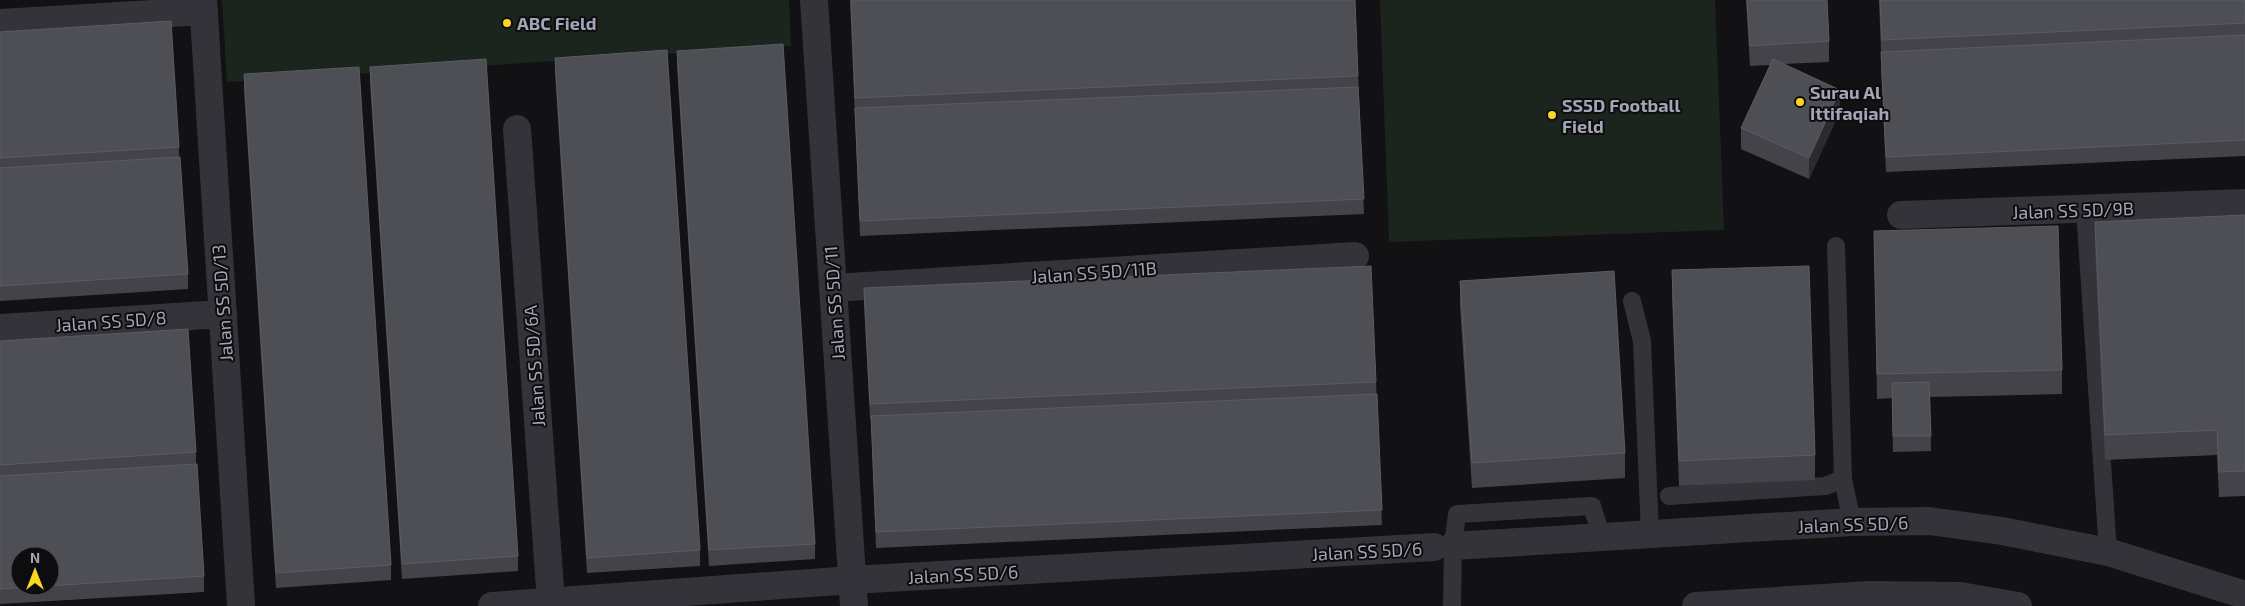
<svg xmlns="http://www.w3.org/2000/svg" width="2245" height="606" font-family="'Exo 2',sans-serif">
  <rect width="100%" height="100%" fill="#121214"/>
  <path fill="#1c241e" d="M 222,0 L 789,0 L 791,46 L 227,82 Z
    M 1380,0 L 1715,0 L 1724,230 L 1389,242 Z"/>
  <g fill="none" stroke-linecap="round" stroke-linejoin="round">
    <path stroke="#333339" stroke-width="18" d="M 2085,210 L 2108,552
      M 1836,246 L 1843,479
      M 1632,301 L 1642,341 L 1650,535
      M 1669,496 L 1825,486 L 1843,479 L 1852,522
      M 1452,606 L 1453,546 L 1457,514 L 1592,506 L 1602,538"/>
    <path stroke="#333339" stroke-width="28" d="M 203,0 L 241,606
      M 814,0 L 854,606
      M 0,23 L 204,11
      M 517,129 L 551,602
      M 1901,215 L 2245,203
      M 833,288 L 1355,256
      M 0,328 L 223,314
      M 1453,546 L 1852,522 L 1929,521 L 2002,531 L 2108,552 L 2245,595
      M 492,606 L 852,580 L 1434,547"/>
    <path stroke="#333339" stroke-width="28" d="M 1696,606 L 1871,595 L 1960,596 L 2018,606"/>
  </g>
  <path fill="#434349" d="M 850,0 L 1355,0 L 1364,214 L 860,236 Z
    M 1746,0 L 1827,0 L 1829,41 L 1829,62 L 1784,64 L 1840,111 L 1809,179 L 1741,149 L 1741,128 L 1770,65 L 1750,66 Z
    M 1879,0 L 2245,0 L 2245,156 L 1886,172 L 1881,67 L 1881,52 Z
    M 0,32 L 179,147 L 179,157 L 188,274 L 188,289 L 0,301 Z
    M 677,51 L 815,544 L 815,559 L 709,566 L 677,66 Z
    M 555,58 L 700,550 L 700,566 L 587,573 L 555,73 Z
    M 370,67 L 518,556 L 518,571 L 402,579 L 370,82 Z
    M 244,74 L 391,565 L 391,580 L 276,588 L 244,90 Z
    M 2245,215 L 2245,496 L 2219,497 L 2217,455 L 2105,460 L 2095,247 L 2095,222 Z
    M 1874,231 L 2062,370 L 2062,394 L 1930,397 L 1931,451 L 1893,452 L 1892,398 L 1877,399 Z
    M 1672,270 L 1815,455 L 1815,480 L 1679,486 L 1672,295 Z
    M 1460,281 L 1625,453 L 1625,478 L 1472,488 L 1460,306 Z
    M 864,288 L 1376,382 L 1382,525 L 876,548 L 871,419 L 870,419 L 864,303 Z
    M 0,341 L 196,452 L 196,464 L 204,576 L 204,592 L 0,604 Z"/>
  <path fill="#2b2b2f" d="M 1840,90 L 1840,111 L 1809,179 L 1809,158 Z"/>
  <path fill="#4e4e55" stroke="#5b5c64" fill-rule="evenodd" d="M 851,0 L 1355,0 L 1358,76 L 855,98 Z
    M 1747,0 L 1827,0 L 1829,41 L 1750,46 Z
    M 1880,0 L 2245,0 L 2245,23 L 1882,40 Z
    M 171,21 L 179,147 L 0,158 L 0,32 Z
    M 2245,35 L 2245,140 L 1886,157 L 1881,52 Z
    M 783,44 L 815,544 L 709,550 L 677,51 Z
    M 667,50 L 700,550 L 587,558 L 555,58 Z
    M 486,59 L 518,556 L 402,564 L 370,67 Z
    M 1773,59 L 1840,90 L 1809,158 L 1741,128 Z
    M 359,67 L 391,565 L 276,573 L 244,74 Z
    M 1358,87 L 1364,199 L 860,221 L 855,108 Z
    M 180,157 L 188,274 L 0,286 L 0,168 Z
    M 2245,215 L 2245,471 L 2219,472 L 2217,430 L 2105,435 L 2095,222 Z
    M 2058,226 L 2062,370 L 1877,374 L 1874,231 Z
    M 1371,266 L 1376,382 L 870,404 L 864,288 Z
    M 1809,266 L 1815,455 L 1679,461 L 1672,270 Z
    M 1614,271 L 1625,453 L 1472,463 L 1460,281 Z
    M 188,329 L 196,452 L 0,465 L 0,341 Z
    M 1929,382 L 1931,436 L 1893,436 L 1892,383 Z
    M 1377,394 L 1382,510 L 876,532 L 871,416 Z
    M 197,464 L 204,576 L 0,589 L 0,476 ZM 20,556 L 50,556 L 50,586 L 20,586 Z"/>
  <g fill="#fcd622" stroke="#0d0d0f" stroke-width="2">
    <circle cx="507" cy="23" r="5"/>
    <circle cx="1800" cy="102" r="5"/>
    <circle cx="1552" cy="115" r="5"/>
  </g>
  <g text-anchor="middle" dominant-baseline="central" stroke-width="4" stroke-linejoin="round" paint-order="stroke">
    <g font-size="18" font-weight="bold" fill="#a3a5b5" stroke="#0d0d0f" text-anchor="start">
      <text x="517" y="23">ABC Field</text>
      <text x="1810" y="92">Surau Al<tspan x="1810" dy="21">Ittifaqiah</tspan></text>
      <text x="1562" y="105">SS5D Football<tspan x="1562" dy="21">Field</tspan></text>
    </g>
    <g font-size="18" fill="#a3a5b5" stroke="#0d0d0f">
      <text transform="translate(2073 210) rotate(-2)">Jalan SS 5D/9B</text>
      <text transform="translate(1094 272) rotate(-4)">Jalan SS 5D/11B</text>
      <text transform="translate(222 303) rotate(-94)">Jalan SS 5D/13</text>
      <text transform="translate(834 303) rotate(-94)">Jalan SS 5D/11</text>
      <text transform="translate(111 321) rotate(-4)">Jalan SS 5D/8</text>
      <text transform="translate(534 366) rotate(-94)">Jalan SS 5D/6A</text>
      <text transform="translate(1853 524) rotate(-2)">Jalan SS 5D/6</text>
      <text transform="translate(1367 551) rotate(-3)">Jalan SS 5D/6</text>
      <text transform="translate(963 574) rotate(-3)">Jalan SS 5D/6</text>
    </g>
  </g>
  <g transform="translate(35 571)"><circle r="24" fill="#0d0d0f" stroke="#494a51"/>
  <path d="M0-4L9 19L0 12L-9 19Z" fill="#fcd622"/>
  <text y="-8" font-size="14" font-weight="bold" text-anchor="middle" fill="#a3a5b5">N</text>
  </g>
</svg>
